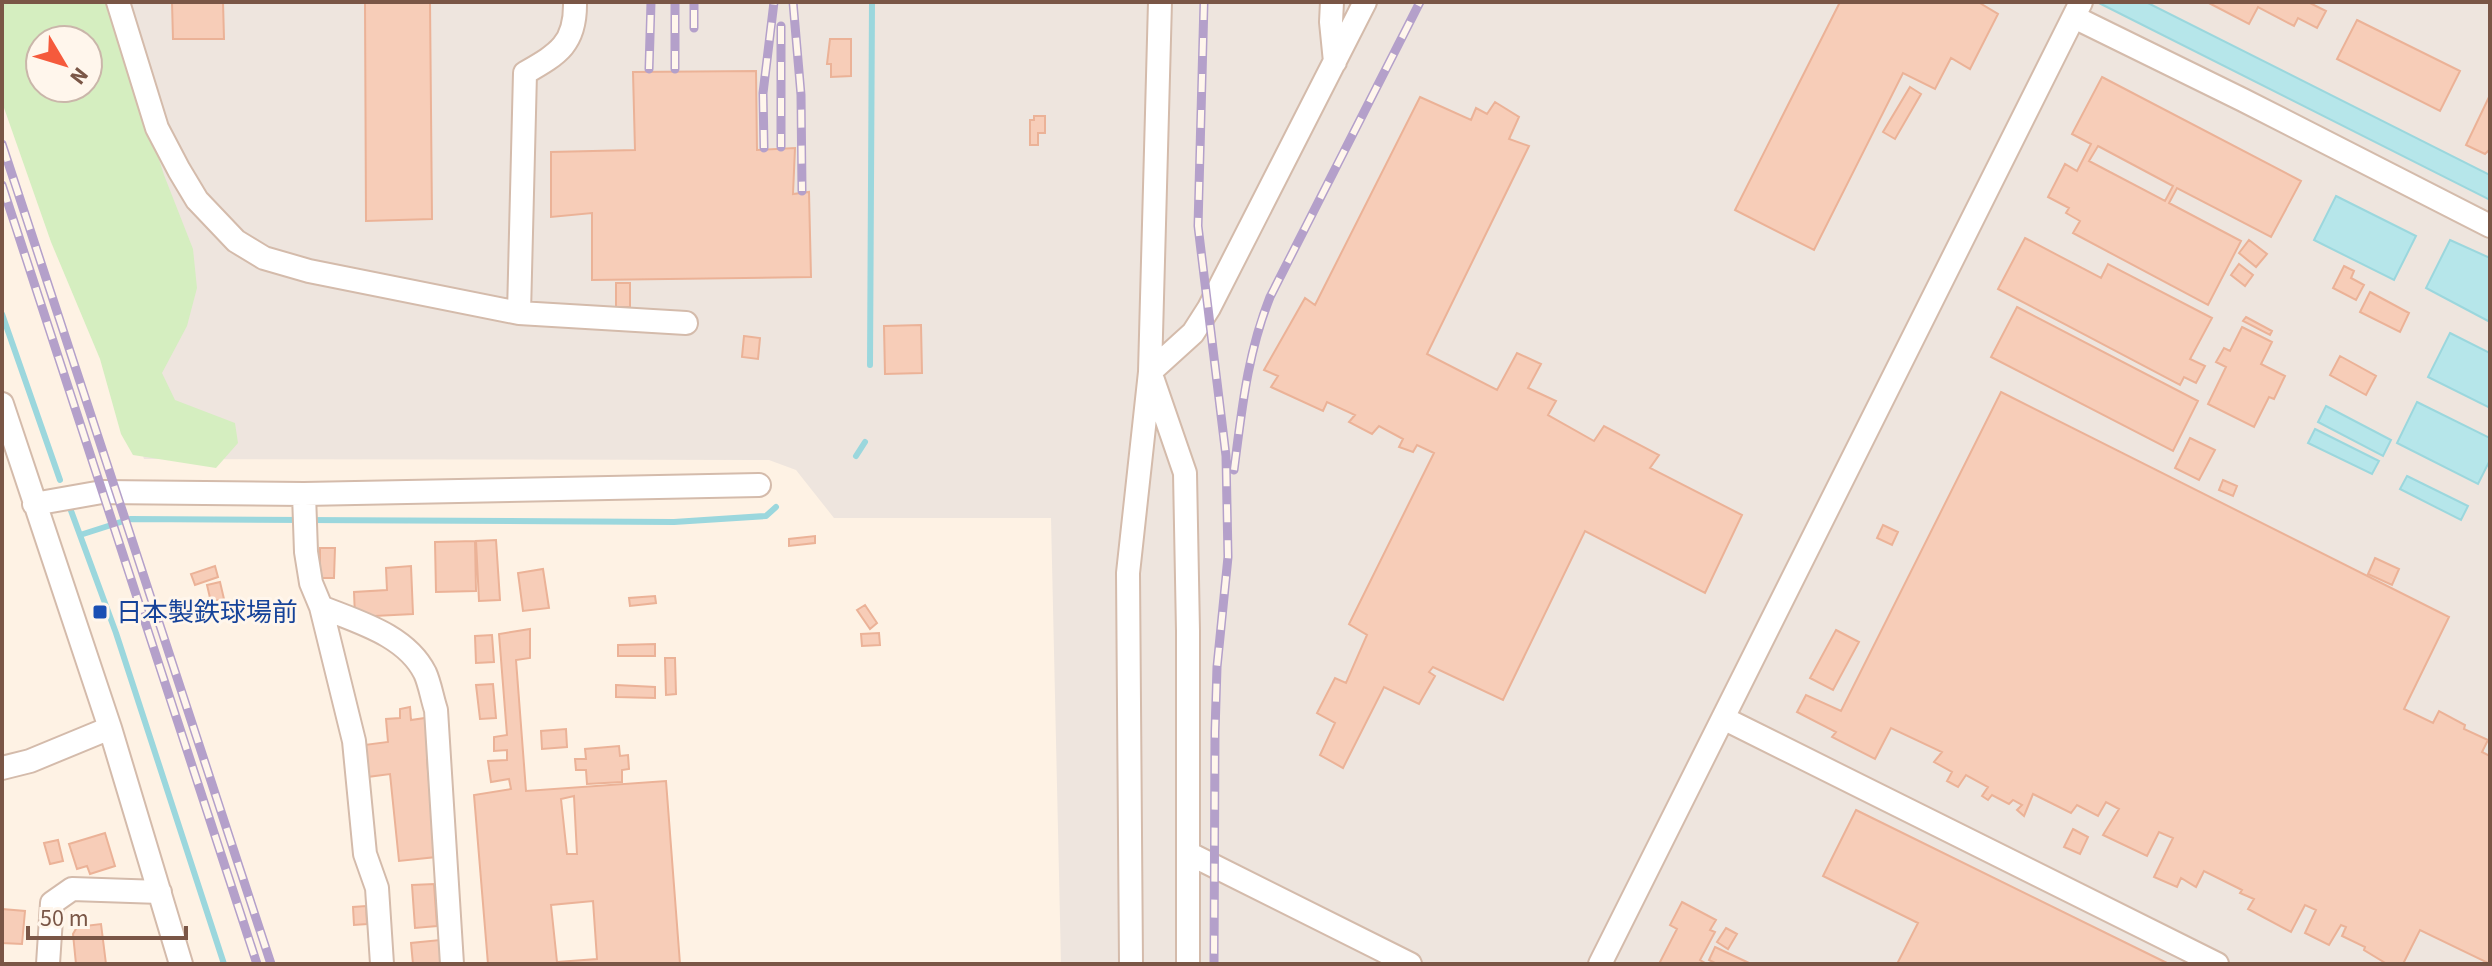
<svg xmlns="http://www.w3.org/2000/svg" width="2492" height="966" font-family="'Source Sans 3','Noto Sans JP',sans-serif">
  <rect width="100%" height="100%" fill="#fef2e4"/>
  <path fill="#eee5de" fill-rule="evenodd" d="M 2,2 L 2490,2 L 2490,964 L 1061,964 L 1051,518 L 834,518 L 796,470 L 769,460 L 144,459 L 11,49 ZM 40,40 L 88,40 L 88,88 L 40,88 Z"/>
  <path fill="#d5eec0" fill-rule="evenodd" d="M 2,2 L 108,2 L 164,175 L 193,249 L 197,288 L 187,326 L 162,373 L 175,400 L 235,423 L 238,443 L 216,468 L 133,455 L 121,434 L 100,359 L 51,242 L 3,105 ZM 40,40 L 88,40 L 88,88 L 40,88 Z"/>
  <path fill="#b6e6ea" stroke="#9bd7dd" stroke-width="2" d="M 2097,2 L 2146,2 L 2490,175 L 2490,200 Z
    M 2336,196 L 2416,236 L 2394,280 L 2314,240 Z
    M 2450,240 L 2490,258 L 2490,322 L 2426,288 Z
    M 2450,333 L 2490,353 L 2490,408 L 2428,377 Z
    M 2417,402 L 2490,438 L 2490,460 L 2478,484 L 2397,443 Z
    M 2326,406 L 2391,440 L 2383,456 L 2318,422 Z
    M 2315,429 L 2379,461 L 2372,474 L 2308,443 Z
    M 2407,476 L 2468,506 L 2461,520 L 2400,489 Z"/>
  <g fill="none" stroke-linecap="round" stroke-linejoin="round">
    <path stroke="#9bd7dd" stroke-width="6" d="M 2,314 L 60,480
      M 870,365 L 872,2
      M 856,456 L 865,442
      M 70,508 L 116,633 L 224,964
      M 80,535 L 130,519 L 674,522 L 766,516 L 776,507"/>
  </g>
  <path fill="#f7cdb8" stroke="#ebb297" stroke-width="2" fill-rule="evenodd" d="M 172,2 L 223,2 L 224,39 L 173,39 Z
    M 365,2 L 430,2 L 432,219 L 366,221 Z
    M 1840,2 L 1978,2 L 1998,14 L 1970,69 L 1951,58 L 1935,89 L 1903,73 L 1814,250 L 1735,210 Z
    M 2207,2 L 2308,2 L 2326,11 L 2317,28 L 2298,18 L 2294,26 L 2258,7 L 2249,24 Z
    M 2357,20 L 2460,71 L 2440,111 L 2337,59 Z
    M 830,39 L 851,39 L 851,76 L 831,77 L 831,64 L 827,64 Z
    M 756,71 L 757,150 L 795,148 L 793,194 L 809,192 L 811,277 L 592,280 L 592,213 L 551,217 L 551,152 L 635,150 L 633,72 Z
    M 2102,77 L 2301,181 L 2271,237 L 2177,188 L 2169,203 L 2241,241 L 2208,305 L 2073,233 L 2080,221 L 2066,213 L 2069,208 L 2048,197 L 2065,164 L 2077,171 L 2091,144 L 2072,134 ZM 2098,146 L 2173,186 L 2165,201 L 2089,161 Z
    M 1910,87 L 1921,94 L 1895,139 L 1883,132 Z
    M 2490,95 L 2490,149 L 2485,154 L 2466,145 Z
    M 1420,97 L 1471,120 L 1476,108 L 1487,114 L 1495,102 L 1519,117 L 1509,139 L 1529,146 L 1427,354 L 1497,390 L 1517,353 L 1541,364 L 1528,388 L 1556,401 L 1548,415 L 1594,441 L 1604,426 L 1659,455 L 1650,468 L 1742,515 L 1705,593 L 1585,531 L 1503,700 L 1433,667 L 1429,672 L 1435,676 L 1419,704 L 1384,687 L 1343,768 L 1320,755 L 1335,723 L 1317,713 L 1335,678 L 1346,683 L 1367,635 L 1349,624 L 1434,453 L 1417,445 L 1413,452 L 1399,447 L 1403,439 L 1379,426 L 1372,434 L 1349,422 L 1355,415 L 1327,402 L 1323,411 L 1271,387 L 1278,376 L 1264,370 L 1305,298 L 1315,305 Z
    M 1034,116 L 1045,116 L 1045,133 L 1038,133 L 1038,145 L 1030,145 L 1030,120 L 1034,120 Z
    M 2025,238 L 2101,278 L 2108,264 L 2212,318 L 2190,359 L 2205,366 L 2196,383 L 2184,377 L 2180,385 L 1998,289 Z
    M 2249,240 L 2267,254 L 2256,267 L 2239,253 Z
    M 2239,264 L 2253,275 L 2245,286 L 2231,275 Z
    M 2344,266 L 2354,271 L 2351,278 L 2364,285 L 2356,300 L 2333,288 Z
    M 616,283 L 630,283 L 630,307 L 616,307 Z
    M 2370,292 L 2409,313 L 2400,332 L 2360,312 Z
    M 2017,307 L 2198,401 L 2173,451 L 1991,357 Z
    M 2246,317 L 2272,331 L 2270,335 L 2243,321 Z
    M 921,325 L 922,373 L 885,374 L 884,326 Z
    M 2242,327 L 2272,342 L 2261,364 L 2285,376 L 2274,399 L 2269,397 L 2254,427 L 2208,404 L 2226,367 L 2216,362 L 2224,348 L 2230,351 Z
    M 744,336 L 760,338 L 758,359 L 742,357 Z
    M 2340,356 L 2376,376 L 2366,395 L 2330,375 Z
    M 2001,392 L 2449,617 L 2404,709 L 2433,723 L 2439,711 L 2465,725 L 2464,729 L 2488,740 L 2482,752 L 2490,756 L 2490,964 L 2420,930 L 2403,964 L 2387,964 L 2364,950 L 2365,947 L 2342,936 L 2346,927 L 2341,925 L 2329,945 L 2305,933 L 2316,910 L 2305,905 L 2291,932 L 2248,909 L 2254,899 L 2240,893 L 2242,890 L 2204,871 L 2196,887 L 2181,878 L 2177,887 L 2154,877 L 2173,838 L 2159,832 L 2147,856 L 2103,835 L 2119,809 L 2106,802 L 2098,816 L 2077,805 L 2071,813 L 2033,794 L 2024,816 L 2017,810 L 2022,805 L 2013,800 L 2009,804 L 1992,795 L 1988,800 L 1982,796 L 1988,787 L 1966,775 L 1958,787 L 1947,781 L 1952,772 L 1934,762 L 1942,752 L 1891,728 L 1875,759 L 1832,737 L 1836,732 L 1797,712 L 1806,695 L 1841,711 Z
    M 2190,438 L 2215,450 L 2199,480 L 2175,468 Z
    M 2223,480 L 2237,486 L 2233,496 L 2219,490 Z
    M 1883,525 L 1898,532 L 1892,545 L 1877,538 Z
    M 815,536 L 815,543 L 789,546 L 789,539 Z
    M 496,540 L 500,600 L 479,601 L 476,541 Z
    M 475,541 L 476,591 L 436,592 L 435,542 Z
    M 320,548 L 335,548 L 334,578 L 320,578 Z
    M 2375,558 L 2399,569 L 2392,585 L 2368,574 Z
    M 215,566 L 218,577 L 195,585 L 191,574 Z
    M 411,566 L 413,614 L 355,617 L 354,592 L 387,590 L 386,568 Z
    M 543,569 L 549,608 L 523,611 L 518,573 Z
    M 220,582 L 224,599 L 211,602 L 207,585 Z
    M 655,596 L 656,603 L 630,606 L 629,598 Z
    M 865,605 L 877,623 L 870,629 L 857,610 Z
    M 530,629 L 530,658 L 516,660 L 526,791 L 666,781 L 680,964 L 488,964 L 474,795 L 511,789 L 509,779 L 491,782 L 488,761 L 507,760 L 507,750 L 494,751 L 494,737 L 507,735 L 499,634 ZM 574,796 L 577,854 L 567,854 L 561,799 ZM 593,901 L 597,959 L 557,962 L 551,905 Z
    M 1836,630 L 1859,642 L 1833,690 L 1810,678 Z
    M 879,633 L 880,645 L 862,646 L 861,634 Z
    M 492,635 L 494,662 L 476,663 L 475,636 Z
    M 655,644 L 655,656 L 618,656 L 618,645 Z
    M 665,658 L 675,658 L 676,694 L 666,695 Z
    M 493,684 L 496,718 L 480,719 L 476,685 Z
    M 616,685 L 655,687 L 655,698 L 616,697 Z
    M 410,707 L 411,720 L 425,718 L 427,742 L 437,759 L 427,760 L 436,857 L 399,861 L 390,774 L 367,777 L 364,745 L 388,742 L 386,719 L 400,718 L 400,709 Z
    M 566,729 L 567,747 L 542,749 L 541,731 Z
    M 619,746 L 620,756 L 628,755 L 629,769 L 622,770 L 622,782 L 587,784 L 586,770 L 576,770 L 575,759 L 586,759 L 585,749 Z
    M 1856,810 L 2169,964 L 1897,964 L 1918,923 L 1823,876 Z
    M 2073,829 L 2088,837 L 2080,854 L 2064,847 Z
    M 105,833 L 115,866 L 90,874 L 87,866 L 77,869 L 69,844 Z
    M 58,840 L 63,861 L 50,864 L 44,843 Z
    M 434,884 L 437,926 L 415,928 L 412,885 Z
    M 1682,902 L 1716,920 L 1710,930 L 1715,932 L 1700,960 L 1707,964 L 1659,964 L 1677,929 L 1670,925 Z
    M 366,906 L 367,924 L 354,925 L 353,907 Z
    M 2,909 L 25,911 L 22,944 L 2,943 Z
    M 101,924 L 106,964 L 76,964 L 73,934 L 77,927 Z
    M 1726,928 L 1737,934 L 1728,949 L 1717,942 Z
    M 440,940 L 442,964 L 413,964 L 411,943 Z
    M 1715,947 L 1749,963 L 1749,964 L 1717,964 L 1709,960 Z"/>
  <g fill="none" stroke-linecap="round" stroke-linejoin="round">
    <g stroke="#d4bbab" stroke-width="26">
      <path id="minor" d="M 118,2 L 157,128 L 179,170 L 197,200 L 236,241 L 264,258 L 309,271 L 519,313 L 686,323
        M 1332,2 L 1331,22 L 1335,62
        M 2074,17 L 2243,100 L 2490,226
        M 519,313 L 525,73 C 558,54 576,44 575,2
        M 1150,372 L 1193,333 L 1209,308 L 1365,2
        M 1153,380 L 1185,473 L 1188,631 L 1188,964
        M 2,404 L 110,728 L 181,964
        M 304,494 L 306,552 L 311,583 L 321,607 L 354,741 L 365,854 L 377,888 L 382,964
        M 34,504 L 102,492 L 304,494 L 759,485
        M 321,607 C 358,622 406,635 425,673 C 430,684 432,698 436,710 L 452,964
        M 1723,718 L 2217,964
        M 2,768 L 30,761 L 110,728
        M 1188,853 L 1410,964
        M 48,964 L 52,903 L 72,889 L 160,892
        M 1131,964 L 1128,573 L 1150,372 L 1160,2
        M 1600,964 L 2081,2"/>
    </g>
    <use href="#minor" stroke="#fff" stroke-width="22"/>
    <g stroke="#b4a0ca" stroke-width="9">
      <path id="rail" d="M 793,2 L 801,95 L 802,191
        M 1204,2 L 1198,226 L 1226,456 L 1228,557 L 1217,667 L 1215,732 L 1214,964
        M 781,26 L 781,147
        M 694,28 L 694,2
        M 649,69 L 651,2
        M 675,69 L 675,2
        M 2,144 L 271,964
        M 764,148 L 763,93 L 774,2
        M 2,185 L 257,964
        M 1234,470 C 1242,409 1247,355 1270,297 L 1420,2"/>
    </g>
    <use href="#rail" stroke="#fff6ec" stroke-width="6" stroke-dasharray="18" stroke-linecap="butt"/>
  </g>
  <rect fill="#1a4fb4" stroke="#fff6ec" stroke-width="3" x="92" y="604" width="16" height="16" rx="4"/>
  <g text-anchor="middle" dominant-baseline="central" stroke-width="6" stroke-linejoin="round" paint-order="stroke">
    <g font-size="26" fill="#164399" stroke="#fff6ec" text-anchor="start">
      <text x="116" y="612">日本製鉄球場前</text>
    </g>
  </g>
  <rect width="2492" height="966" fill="none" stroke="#7a5646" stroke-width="8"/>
  <g transform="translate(64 64) rotate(128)"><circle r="38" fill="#fff6ec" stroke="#cab6aa" stroke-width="2"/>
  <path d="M0-6L14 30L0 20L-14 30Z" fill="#f55a3c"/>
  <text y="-12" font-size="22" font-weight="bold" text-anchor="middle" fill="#7a5646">N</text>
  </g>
  <path d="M28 926v12h158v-12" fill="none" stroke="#7a5646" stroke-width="4"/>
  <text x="40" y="926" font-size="24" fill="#7a5646" stroke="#fff6ec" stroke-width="6" paint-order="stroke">50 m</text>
</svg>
